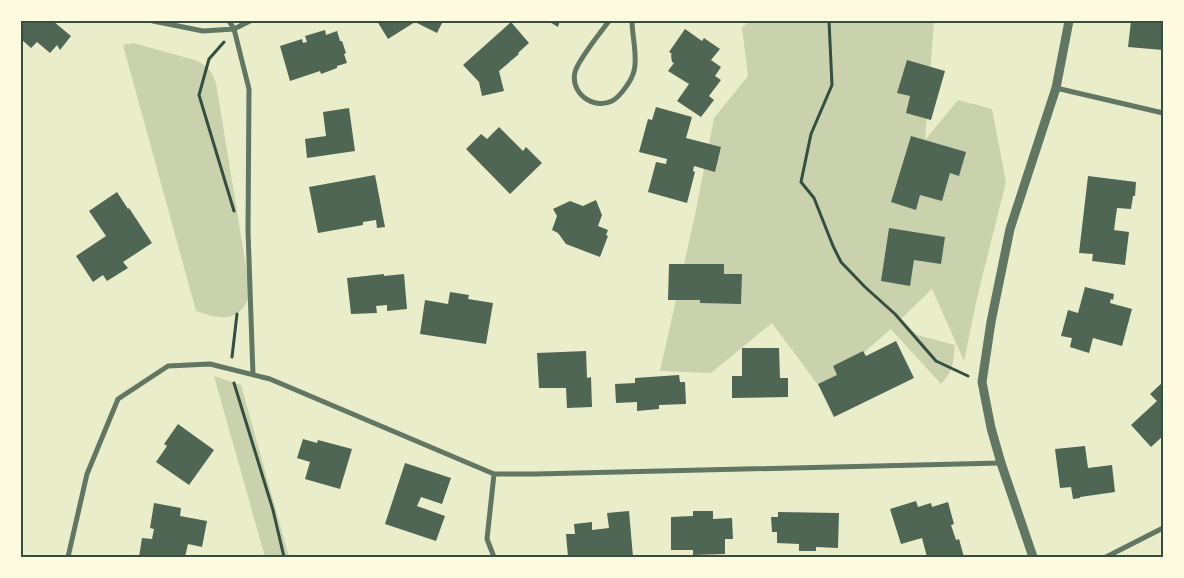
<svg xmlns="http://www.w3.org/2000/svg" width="1184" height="578" font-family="'Sofia Sans Condensed',sans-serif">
  <rect width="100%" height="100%" fill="#e9edc9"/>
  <path fill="#cad2ad" d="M 749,21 L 934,21 L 925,140 L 958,100 L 992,109 L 1006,182 L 977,298 L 964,361 L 932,289 L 901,319 L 917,335 L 955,345 C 953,364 954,370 941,384 L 891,329 L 821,389 L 772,323 L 711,373 L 660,371 L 695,215 L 714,118 L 748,76 L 742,28 Z
    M 133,43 L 195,60 C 208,66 211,70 216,83 L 250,291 C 249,298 247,303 242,309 C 229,323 212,316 196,311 L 123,45 Z
    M 214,376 L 241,385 L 289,557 L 265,557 Z"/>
  <path fill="#4f6655" d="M 21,21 L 53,21 L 71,36 L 60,50 L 57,45 L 50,53 L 37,42 L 31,48 L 21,39 Z
    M 377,21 L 443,21 L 437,33 L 415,22 L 388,39 Z
    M 548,21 L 560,21 L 558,27 Z
    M 1131,21 L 1163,21 L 1163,50 L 1128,47 Z
    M 511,22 L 529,43 L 518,53 L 519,54 L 499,71 L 504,91 L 482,96 L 479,82 L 463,65 Z
    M 685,29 L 702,41 L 704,38 L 720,49 L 711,60 L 721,67 L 715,76 L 721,80 L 709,96 L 714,100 L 701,117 L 677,101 L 689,84 L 668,71 L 674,63 L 672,62 L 671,55 L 672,54 L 669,52 Z
    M 325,30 L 326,35 L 337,31 L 340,41 L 342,41 L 346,53 L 344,54 L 347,63 L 337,66 L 337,68 L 321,74 L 320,71 L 290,81 L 280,46 L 302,39 L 303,43 L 307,42 L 305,36 Z
    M 907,60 L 945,71 L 931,120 L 906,113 L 910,96 L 897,93 Z
    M 656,107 L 692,117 L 686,138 L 721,147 L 715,172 L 694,166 L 693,171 L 695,172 L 687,203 L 648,192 L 656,162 L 666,164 L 667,159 L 639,152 L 648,119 L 652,120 Z
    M 349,108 L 355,151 L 307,158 L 305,139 L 326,136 L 323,112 Z
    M 499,127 L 523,151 L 526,147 L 542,163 L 510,194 L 466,149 L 481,134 L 487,139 Z
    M 911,136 L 966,152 L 959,176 L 950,173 L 942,201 L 920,195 L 916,210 L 891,202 Z
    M 375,175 L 385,227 L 377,228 L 376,220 L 363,222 L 363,225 L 318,233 L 309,187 Z
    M 1088,176 L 1136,182 L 1135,196 L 1133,196 L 1131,209 L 1117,208 L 1114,230 L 1129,232 L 1125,265 L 1092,261 L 1093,254 L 1079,253 Z
    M 117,192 L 128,209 L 129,208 L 152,243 L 123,262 L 128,268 L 107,281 L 103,275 L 93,282 L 76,256 L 106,236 L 89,211 Z
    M 596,200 L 602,215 L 598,226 L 608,230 L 606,235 L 608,236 L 600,257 L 566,244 L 558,233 L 552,230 L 557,216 L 553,209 L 570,201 L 583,206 Z
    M 889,228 L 945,237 L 941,264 L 914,260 L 910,286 L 881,281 Z
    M 669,264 L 724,264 L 724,274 L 742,274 L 741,304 L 700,303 L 700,300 L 668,300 Z
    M 384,274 L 384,276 L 404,274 L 407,309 L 387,311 L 387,305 L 376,306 L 377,313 L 351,314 L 347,278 Z
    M 1085,287 L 1114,294 L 1113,300 L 1111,299 L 1110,303 L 1132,309 L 1122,346 L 1093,338 L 1089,353 L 1070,347 L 1072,338 L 1061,336 L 1068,310 L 1078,313 Z
    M 450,292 L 469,295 L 468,299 L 493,303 L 486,344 L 420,334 L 425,300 L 448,304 Z
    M 896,341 L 914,378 L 834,417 L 818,384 L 837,375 L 833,366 L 863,351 L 866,356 Z
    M 742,348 L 779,348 L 780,378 L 788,378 L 788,397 L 732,398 L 732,376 L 742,376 Z
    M 586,351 L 587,378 L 591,377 L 592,407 L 567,408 L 566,388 L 539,388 L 537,353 Z
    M 679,375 L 680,382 L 685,382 L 686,404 L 659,405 L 659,409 L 637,411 L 637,402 L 616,403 L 615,384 L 635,383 L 635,378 Z
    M 1163,382 L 1163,436 L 1151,447 L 1131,425 L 1157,401 L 1150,394 Z
    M 178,424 L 214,450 L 189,485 L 156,462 L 167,446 L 164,444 Z
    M 303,439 L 317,443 L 318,440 L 352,449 L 340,489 L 305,479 L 310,462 L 297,458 Z
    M 1085,446 L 1088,468 L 1112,465 L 1115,492 L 1080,497 L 1080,498 L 1073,499 L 1071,487 L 1060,488 L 1055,449 Z
    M 405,463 L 451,478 L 442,504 L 421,497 L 417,506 L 445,516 L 436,541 L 385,524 Z
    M 916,501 L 918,507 L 931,503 L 932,507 L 948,502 L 954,524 L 951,525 L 956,540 L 959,539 L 964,557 L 927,557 L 922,538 L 901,544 L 890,509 Z
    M 154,503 L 181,508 L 180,516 L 207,521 L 202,547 L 188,544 L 185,557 L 139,557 L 142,538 L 152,539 L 154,529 L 150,528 Z
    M 629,511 L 633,557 L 568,557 L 566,534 L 575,534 L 574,524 L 592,522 L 592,530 L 609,528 L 607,513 Z
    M 693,511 L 713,511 L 713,519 L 732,518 L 733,539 L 725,539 L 725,554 L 693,555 L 693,550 L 671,550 L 671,517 L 693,516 Z
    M 778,512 L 839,513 L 838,548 L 816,547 L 816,551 L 799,551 L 799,544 L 777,543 L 777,532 L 772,532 L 771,517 L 778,517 Z"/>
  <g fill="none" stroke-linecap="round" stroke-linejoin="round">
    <path stroke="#344e41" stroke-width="3" d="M 829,21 L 832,85 L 811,134 L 801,182 L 814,198 L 833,246 L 841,262 L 865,287 L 895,314 L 936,361 L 968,376
      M 224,42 L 209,59 L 199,95 L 234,211
      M 232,357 L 237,314
      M 234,383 L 273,510 L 284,557"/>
    <path stroke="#617663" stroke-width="5" d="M 153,21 L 203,31 L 234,29 L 250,21
      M 229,21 L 234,29 L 249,89 L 248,231 L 253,375
      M 609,21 C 600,33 578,60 575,72 C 570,93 593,110 612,101 C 620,97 632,80 634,71 C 638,57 632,36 632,21
      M 1056,88 L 1163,113
      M 68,557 L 87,474 L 118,399 L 168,366 L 210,364 L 270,379 L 494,474 L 536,474 L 1001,463
      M 494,557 L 487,539 L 494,474
      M 1106,557 L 1163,528"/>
    <path stroke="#617663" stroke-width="9" d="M 1033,557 L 1001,463 L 991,428 L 982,382 L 991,322 L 1010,229 L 1056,88 L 1069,21"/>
  </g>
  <rect width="1184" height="578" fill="none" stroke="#fefae0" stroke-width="45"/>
  <rect x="22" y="22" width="1140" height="534" fill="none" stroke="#344e41" stroke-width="2"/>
</svg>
